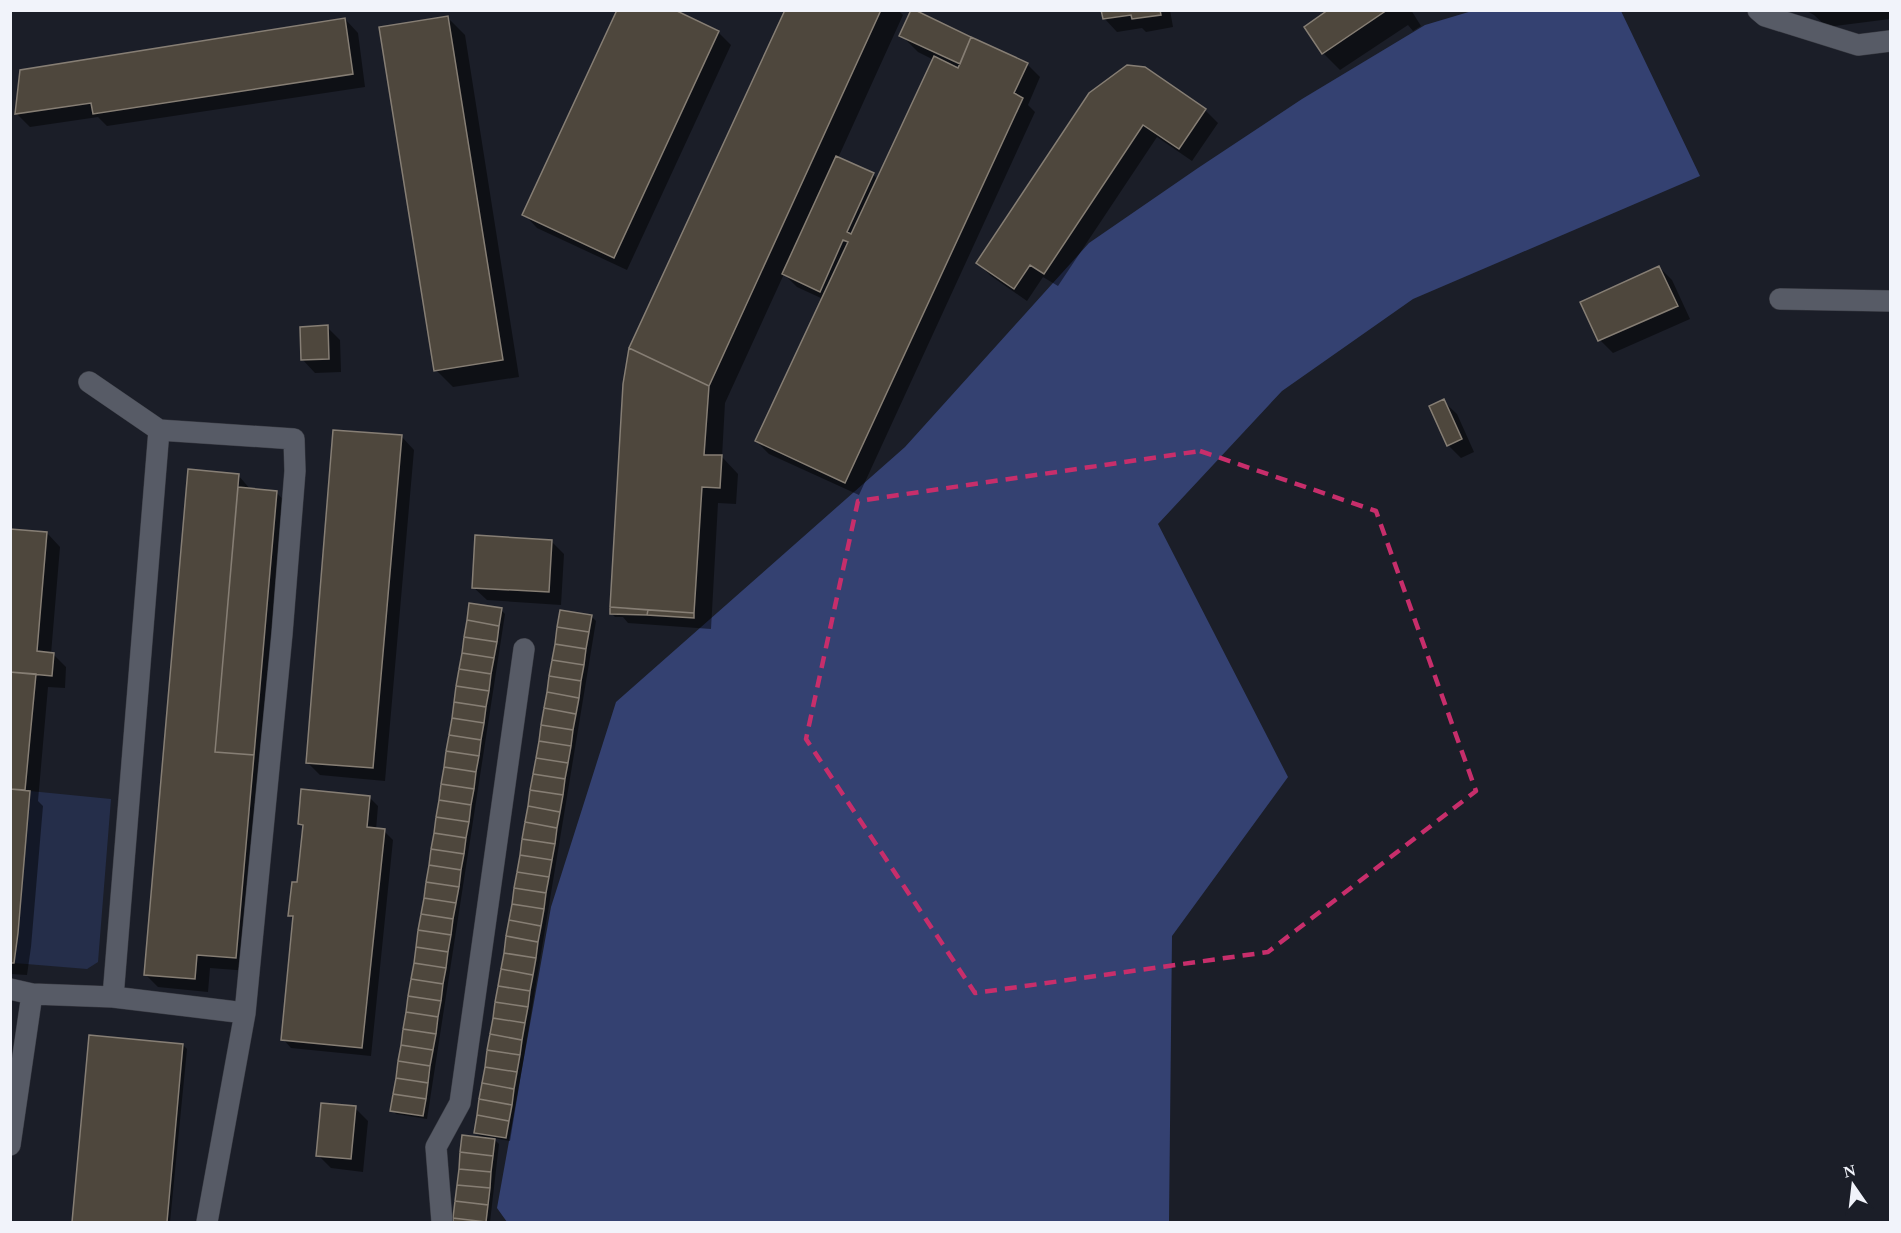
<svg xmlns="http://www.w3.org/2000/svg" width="1901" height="1233" font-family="'Times New Roman',serif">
  <rect width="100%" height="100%" fill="#1b1e28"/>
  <path fill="#252e4a" d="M 30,791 L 111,799 L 98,962 L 87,969 L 14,963 L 18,933 Z"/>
  <path fill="#344171" d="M 1472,11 L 1621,11 L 1700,176 L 1413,299 L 1282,391 L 1158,524 L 1288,777 L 1172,936 L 1169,1222 L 507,1222 L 497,1208 L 551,907 L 616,702 L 905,447 L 1089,243 L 1198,168 L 1302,99 L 1425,25 Z"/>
  <path fill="#0007" d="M 787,10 L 898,10 L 903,15 L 838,158 L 873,174 L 878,180 L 934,60 L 918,52 L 901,35 L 1027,64 L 1040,77 L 1028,105 L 1035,112 L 859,495 L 769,454 L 756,441 L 823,299 L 797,287 L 784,274 L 725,403 L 722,457 L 738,474 L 736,504 L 718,503 L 711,629 L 628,623 L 623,617 L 615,617 L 611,613 L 624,384 Z
    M 1103,10 L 1170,10 L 1173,27 L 1146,32 L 1142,28 L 1117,32 L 1104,18 Z
    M 1331,10 L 1411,10 L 1421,26 L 1413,31 L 1408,25 L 1340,70 L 1323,53 Z
    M 1805,10 L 1890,10 L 1890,19 L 1827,27 L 1814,15 Z
    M 448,18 L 465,35 L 519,377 L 453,387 L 436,370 Z
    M 345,19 L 358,33 L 365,87 L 107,126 L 98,117 L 30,127 L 17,114 L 21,72 Z
    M 718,32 L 731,45 L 627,270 L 537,228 L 524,214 Z
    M 1090,94 L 1205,110 L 1218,123 L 1192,161 L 1157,137 L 1058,286 L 1043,277 L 1027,301 L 991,276 L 978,263 Z
    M 1659,267 L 1672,280 L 1690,319 L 1613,353 L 1600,340 Z
    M 327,327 L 340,340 L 341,372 L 315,373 L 302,359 Z
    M 1443,401 L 1457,414 L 1474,452 L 1461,458 L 1448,445 Z
    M 401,436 L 414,450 L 385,781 L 320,775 L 307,762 Z
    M 238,475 L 251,490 L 276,492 L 289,506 L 249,971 L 210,968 L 208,992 L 158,987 L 145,974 Z
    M 10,530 L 47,533 L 60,547 L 51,654 L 53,654 L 66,667 L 65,688 L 48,687 L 38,801 L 43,806 L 31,947 L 27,975 L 10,974 Z
    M 551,541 L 564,554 L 561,605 L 487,600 L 473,587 Z
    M 501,610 L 505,614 L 427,1119 L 396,1114 L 392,1110 Z
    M 592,617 L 596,621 L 510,1141 L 493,1138 L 499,1144 L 490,1222 L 455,1222 L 463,1137 L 482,1139 L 475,1132 Z
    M 369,797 L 378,806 L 376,830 L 384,831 L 393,840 L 371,1056 L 291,1048 L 283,1039 L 294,920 L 289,915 L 298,884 L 304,828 L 299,824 Z
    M 90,1037 L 183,1045 L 187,1049 L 170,1222 L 73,1222 Z
    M 355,1108 L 368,1121 L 363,1172 L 331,1168 L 318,1155 Z"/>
  <path fill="#4e473d" stroke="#867e74" stroke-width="1.5" d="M 617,10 L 675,10 L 719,31 L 614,258 L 522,215 Z
    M 785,10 L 881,10 L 709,386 L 629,348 Z
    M 911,10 L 915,10 L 971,37 L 960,64 L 899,36 Z
    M 1101,10 L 1160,10 L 1161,15 L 1132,19 L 1131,15 L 1103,19 Z
    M 1328,10 L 1387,10 L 1322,54 L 1304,27 Z
    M 448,16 L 503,360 L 434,371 L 379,27 Z
    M 345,18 L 353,74 L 93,114 L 91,103 L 15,114 L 20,70 Z
    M 971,37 L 1028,63 L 1014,93 L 1023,98 L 845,483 L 755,441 L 848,242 L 843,240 L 820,292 L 782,274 L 836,156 L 874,173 L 847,232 L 851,234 L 934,56 L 958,68 Z
    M 1127,65 L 1145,67 L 1206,109 L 1179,149 L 1143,125 L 1044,274 L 1030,265 L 1014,289 L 976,263 L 1089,93 Z
    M 1659,266 L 1678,306 L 1598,341 L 1580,302 Z
    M 328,325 L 329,359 L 301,360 L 300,327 Z
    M 629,348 L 709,386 L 704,455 L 722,455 L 720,488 L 702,487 L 694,613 L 610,607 L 623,384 Z
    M 1444,399 L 1462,439 L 1447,446 L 1429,406 Z
    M 333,430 L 402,435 L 373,768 L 306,763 Z
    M 188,469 L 239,474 L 215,752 L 254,755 L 236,958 L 197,955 L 195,979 L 144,975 Z
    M 238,487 L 277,491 L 254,755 L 215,752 Z
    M 10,529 L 47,532 L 37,651 L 54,653 L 52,676 L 10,672 Z
    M 475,535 L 552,540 L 549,592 L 472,588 Z
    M 469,603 L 502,608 L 499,626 L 467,620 Z
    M 610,607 L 648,610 L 647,615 L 610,614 Z
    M 560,610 L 592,615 L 589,632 L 557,627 Z
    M 648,610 L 694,613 L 694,618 L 647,615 Z
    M 467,620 L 499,626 L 497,642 L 464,637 Z
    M 557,627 L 589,632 L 586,649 L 555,644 Z
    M 464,637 L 497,642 L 494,658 L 462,653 Z
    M 555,644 L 586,649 L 584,665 L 552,660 Z
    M 462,653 L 494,658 L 491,674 L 459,669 Z
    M 552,660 L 584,665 L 581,681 L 549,676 Z
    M 459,669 L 491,674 L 489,691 L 456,686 Z
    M 10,672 L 36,674 L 25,790 L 10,789 Z
    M 549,676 L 581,681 L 579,698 L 547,692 Z
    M 456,686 L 489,691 L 486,707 L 454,702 Z
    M 547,692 L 579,698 L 576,714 L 544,708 Z
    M 454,702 L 486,707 L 484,723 L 452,718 Z
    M 544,708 L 576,714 L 573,730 L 541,725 Z
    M 452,718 L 484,723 L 481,740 L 449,735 Z
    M 541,725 L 573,730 L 571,746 L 539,741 Z
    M 449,735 L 481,740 L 479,756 L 446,751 Z
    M 539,741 L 571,746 L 568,763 L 536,758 Z
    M 446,751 L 479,756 L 476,772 L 444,767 Z
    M 536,758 L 568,763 L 565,779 L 533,774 Z
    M 444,767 L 476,772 L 474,789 L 441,784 Z
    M 533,774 L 565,779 L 563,795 L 530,790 Z
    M 441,784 L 474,789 L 471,805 L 439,800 Z
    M 10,789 L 30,791 L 18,933 L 14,963 L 10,963 Z
    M 301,789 L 370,796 L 367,827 L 385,829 L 362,1048 L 281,1040 L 293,916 L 288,916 L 292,882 L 297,882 L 303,825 L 298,824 Z
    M 530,790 L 563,795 L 560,812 L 528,806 Z
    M 439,800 L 471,805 L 469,822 L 436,817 Z
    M 528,806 L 560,812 L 557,828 L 525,822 Z
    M 436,817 L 469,822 L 466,838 L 434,833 Z
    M 525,822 L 557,828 L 555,844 L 522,839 Z
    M 434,833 L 466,838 L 464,854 L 431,849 Z
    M 522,839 L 555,844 L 552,860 L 520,855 Z
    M 431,849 L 464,854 L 461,870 L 429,865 Z
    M 520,855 L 552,860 L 549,877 L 517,872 Z
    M 429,865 L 461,870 L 459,887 L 426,882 Z
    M 517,872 L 549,877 L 546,893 L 514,888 Z
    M 426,882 L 459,887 L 456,903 L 424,898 Z
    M 514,888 L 546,893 L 544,909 L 512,904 Z
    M 424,898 L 456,903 L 453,919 L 421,914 Z
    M 512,904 L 544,909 L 541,926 L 509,920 Z
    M 421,914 L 453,919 L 451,935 L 418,930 Z
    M 509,920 L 541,926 L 538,942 L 506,936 Z
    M 418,930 L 451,935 L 448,952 L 416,947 Z
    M 506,936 L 538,942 L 536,958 L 504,953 Z
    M 416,947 L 448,952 L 446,968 L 414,963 Z
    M 504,953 L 536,958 L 533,975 L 501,969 Z
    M 414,963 L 446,968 L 443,984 L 411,979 Z
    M 501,969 L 533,975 L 530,991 L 498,986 Z
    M 411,979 L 443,984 L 441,1001 L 408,996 Z
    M 498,986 L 530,991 L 528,1007 L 495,1002 Z
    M 408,996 L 441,1001 L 438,1017 L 406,1012 Z
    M 495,1002 L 528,1007 L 525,1023 L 493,1018 Z
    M 406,1012 L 438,1017 L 436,1034 L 403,1029 Z
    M 493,1018 L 525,1023 L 522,1040 L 490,1034 Z
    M 403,1029 L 436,1034 L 433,1050 L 401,1045 Z
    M 490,1034 L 522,1040 L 520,1055 L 487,1050 Z
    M 89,1035 L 183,1044 L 167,1222 L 72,1222 Z
    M 401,1045 L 433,1050 L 430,1066 L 398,1061 Z
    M 487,1050 L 520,1055 L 517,1072 L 485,1067 Z
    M 398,1061 L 430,1066 L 428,1083 L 396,1078 Z
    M 485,1067 L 517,1072 L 514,1089 L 482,1083 Z
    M 396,1078 L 428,1083 L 426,1099 L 393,1094 Z
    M 482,1083 L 514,1089 L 512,1105 L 479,1099 Z
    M 393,1094 L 426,1099 L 423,1116 L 390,1111 Z
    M 479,1099 L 512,1105 L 509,1121 L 477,1115 Z
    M 321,1103 L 356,1106 L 351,1159 L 316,1156 Z
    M 477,1115 L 509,1121 L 506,1138 L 474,1133 Z
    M 462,1135 L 495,1139 L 493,1156 L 460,1152 Z
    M 460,1152 L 493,1156 L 491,1172 L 459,1169 Z
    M 459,1169 L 491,1172 L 490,1188 L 457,1185 Z
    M 457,1185 L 490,1188 L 488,1205 L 455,1201 Z
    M 455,1201 L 488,1205 L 486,1222 L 453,1218 Z
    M 453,1218 L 486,1222 L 453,1222 Z"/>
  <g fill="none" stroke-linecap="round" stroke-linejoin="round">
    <g stroke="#3a3c44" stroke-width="22">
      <path id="lane" d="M 1758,10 L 1765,16 L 1858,45 L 1890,41
        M 1780,299 L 1890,301
        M 89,382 L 159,430
        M 10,989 L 32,994 L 113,997 L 245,1013
        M 113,997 L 159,430 L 294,439 L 295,471 L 282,634 L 245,1013 L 207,1222
        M 10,1145 L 32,994
        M 442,1222 L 436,1147 L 460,1103 L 524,649"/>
    </g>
    <use href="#lane" stroke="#575b66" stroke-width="21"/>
  </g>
  <path fill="none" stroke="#c72e6b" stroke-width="4.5" stroke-dasharray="12 8" stroke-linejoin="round" d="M 1200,451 L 1376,511 L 1476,791 L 1268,952 L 975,993 L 806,739 L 858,501 Z"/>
  <rect width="1901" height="1233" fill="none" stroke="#f1f3fa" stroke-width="24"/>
  <g transform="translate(1853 1185) rotate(346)" stroke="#1b1e28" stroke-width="4.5" paint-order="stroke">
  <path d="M0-4.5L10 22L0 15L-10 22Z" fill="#f1f3fa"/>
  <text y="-9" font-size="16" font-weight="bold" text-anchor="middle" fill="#f1f3fa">N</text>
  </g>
</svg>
